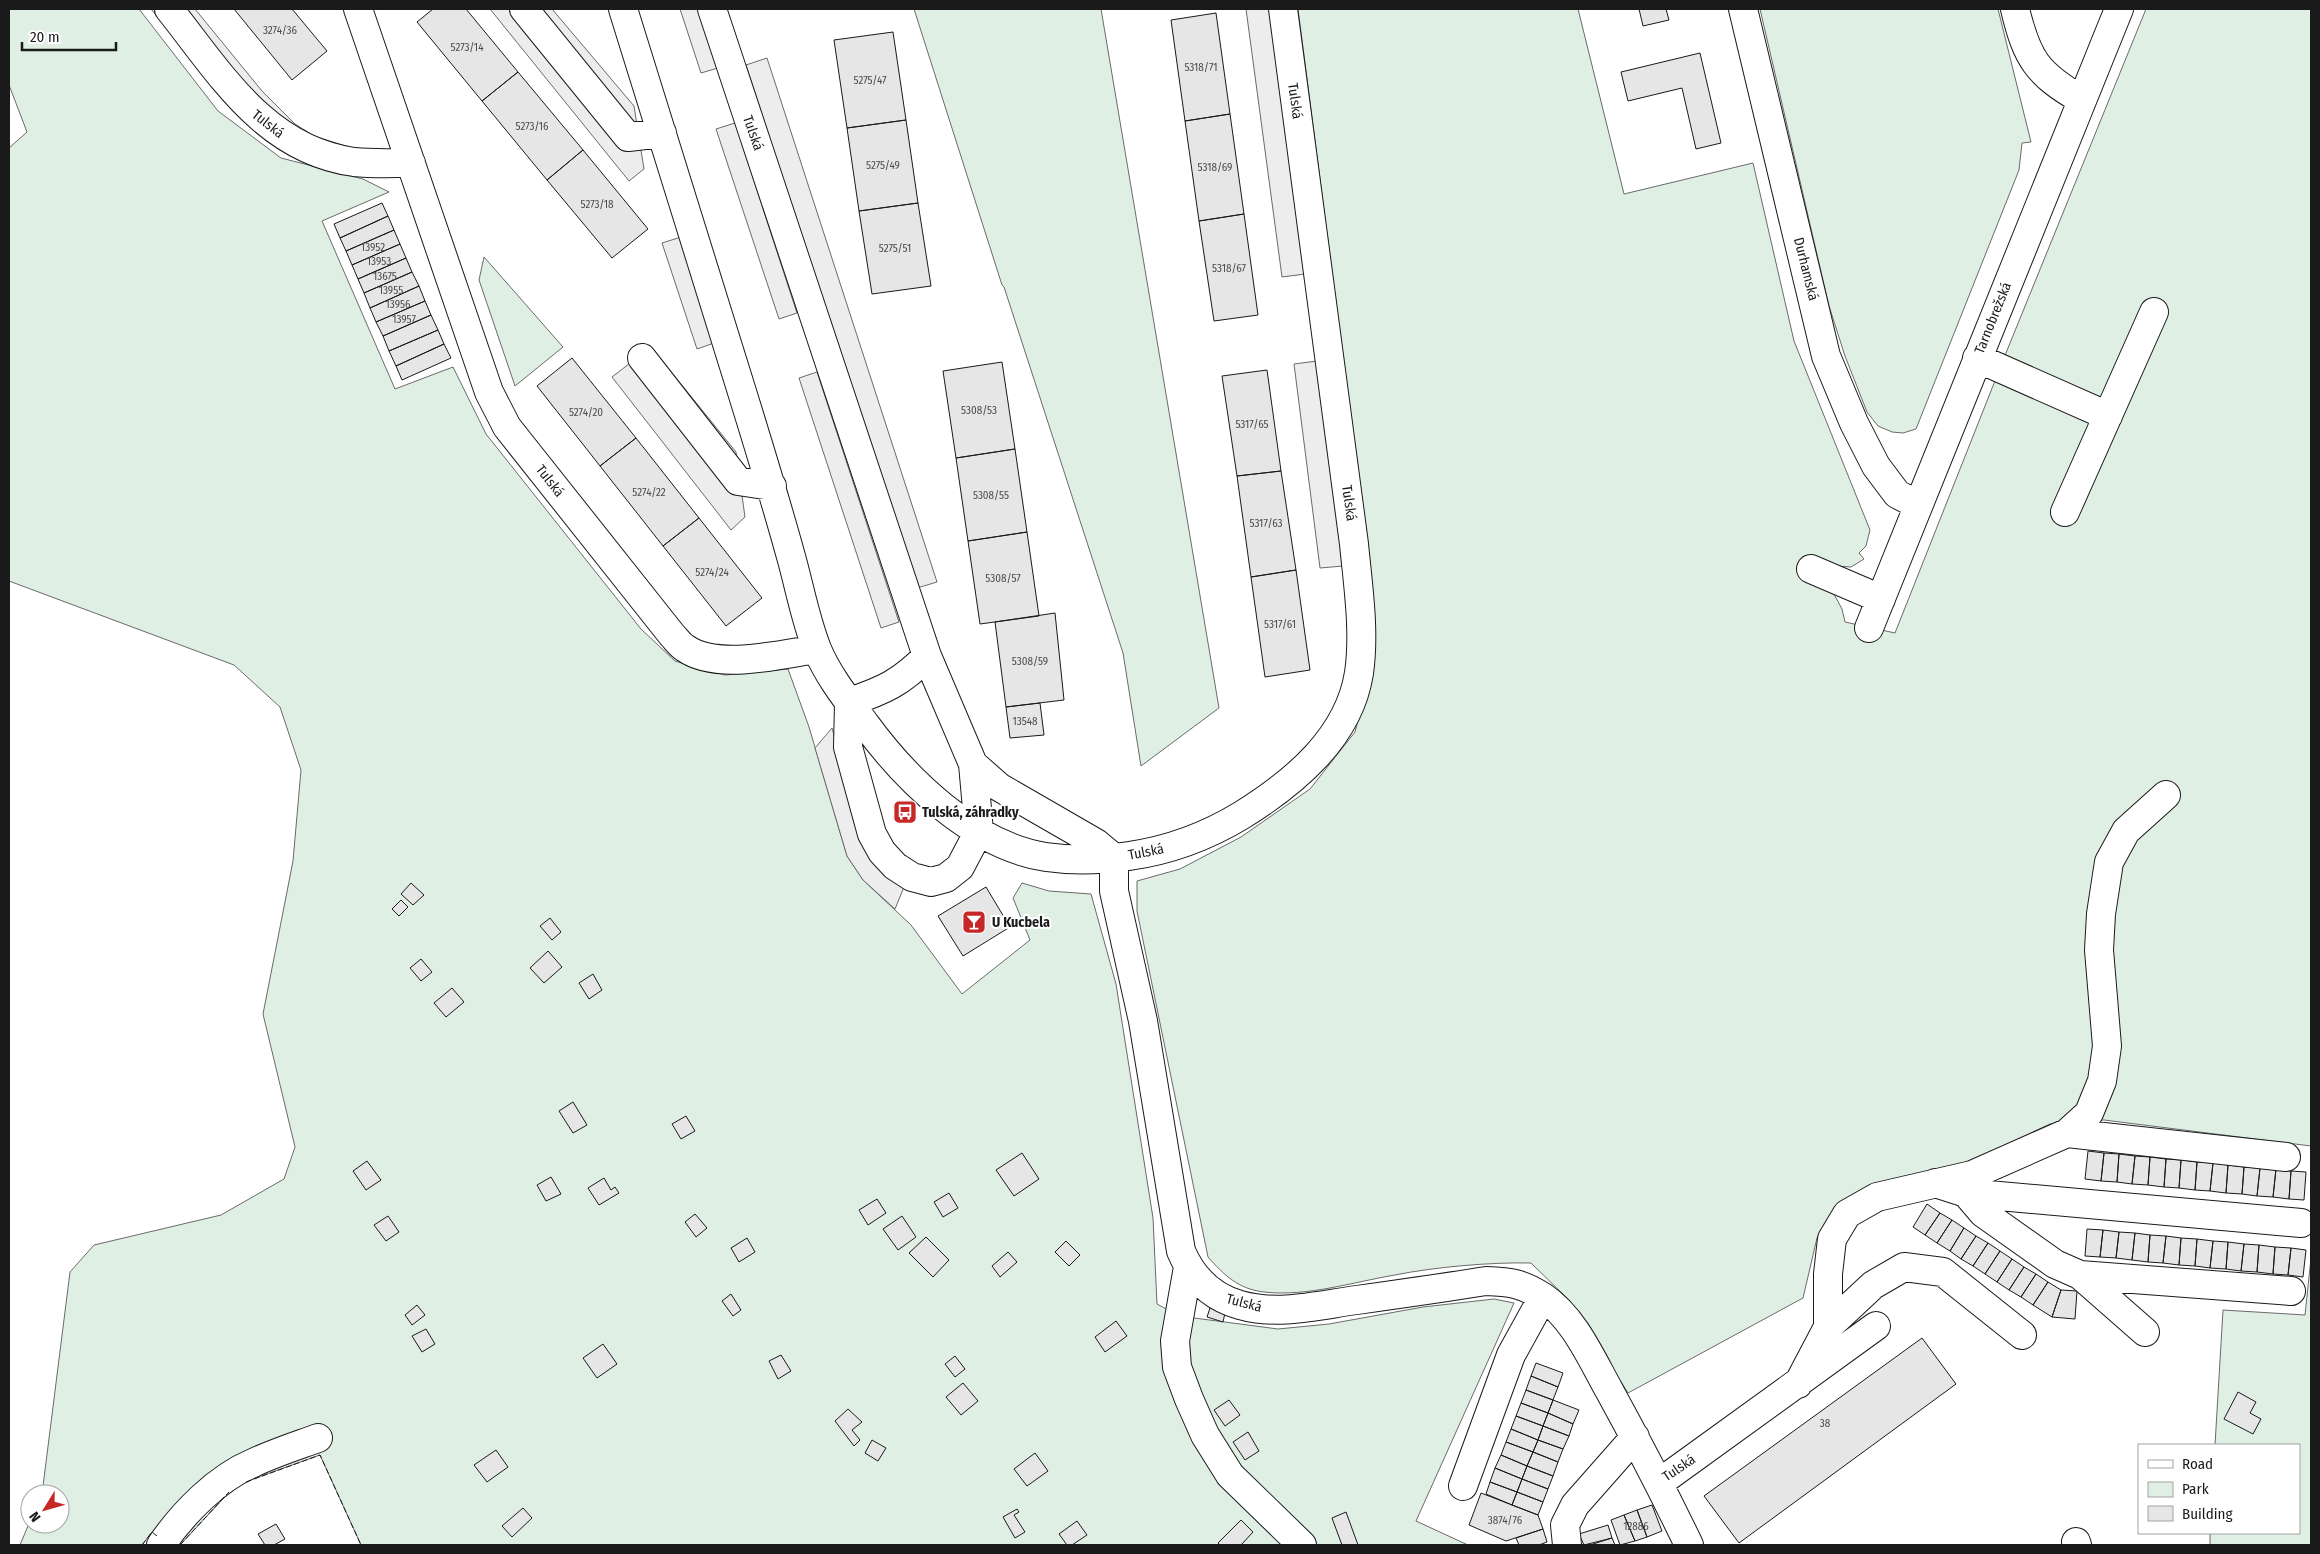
<svg xmlns="http://www.w3.org/2000/svg" width="2320" height="1554" font-family="'Fira Sans Condensed',sans-serif">
  <rect width="100%" height="100%" fill="#fff"/>
  <path fill="#e0efe3" stroke="#6a6a6a" d="M 9,9 L 139,9 L 218,111 L 281,158 L 363,179 L 389,192 L 322,221 L 395,389 L 453,367 L 486,434 L 641,629 L 675,661 L 725,675 L 788,669 L 809,727 L 847,856 L 863,880 L 911,925 L 962,994 L 1030,940 L 1013,898 L 1022,883 L 1049,891 L 1091,894 L 1116,984 L 1153,1218 L 1157,1304 L 1179,1316 L 1278,1329 L 1329,1324 L 1423,1307 L 1494,1299 L 1514,1303 L 1416,1521 L 1468,1545 L 361,1545 L 320,1455 L 236,1485 L 180,1545 L 168,1545 L 152,1532 L 142,1545 L 20,1545 L 30,1521 L 30,1524 L 60,1524 L 60,1494 L 42,1494 L 70,1272 L 94,1245 L 221,1215 L 284,1179 L 295,1147 L 263,1014 L 293,861 L 301,770 L 280,707 L 234,665 L 9,581 L 9,148 L 27,132 L 9,85 Z
    M 914,9 L 1101,9 L 1219,708 L 1141,766 L 1123,653 L 1004,287 L 1002,285 Z
    M 1298,9 L 1578,9 L 1624,194 L 1753,163 L 1794,341 L 1870,530 L 1866,546 L 1859,553 L 1864,559 L 1851,567 L 1836,566 L 1834,594 L 1842,609 L 1845,622 L 1895,633 L 2008,348 L 2146,9 L 2311,9 L 2311,1146 L 2104,1120 L 2050,1124 L 1964,1164 L 1876,1183 L 1836,1208 L 1817,1238 L 1803,1298 L 1628,1393 L 1569,1300 L 1531,1263 C 1492,1262 1434,1267 1395,1275 C 1353,1282 1307,1297 1264,1292 C 1238,1289 1224,1275 1208,1257 L 1137,911 L 1137,881 L 1180,869 L 1241,837 L 1310,789 L 1355,732 L 1372,667 L 1367,543 Z
    M 1760,9 L 1998,9 L 2031,142 L 2022,143 L 2019,170 L 1916,429 L 1903,433 L 1892,432 L 1878,426 L 1867,412 L 1845,356 L 1829,306 Z
    M 484,257 L 563,347 L 515,386 L 479,280 Z
    M 2311,1258 L 2311,1545 L 2210,1545 L 2210,1533 L 2299,1533 L 2299,1445 L 2215,1445 L 2223,1310 L 2305,1315 Z"/>
  <path fill="#ededed" stroke="#6a6a6a" d="M 151,9 L 195,9 L 262,91 L 295,124 L 314,136 L 352,148 L 328,150 L 226,102 Z
    M 490,9 L 552,9 L 634,106 L 644,169 L 629,181 Z
    M 680,9 L 698,9 L 718,68 L 701,73 Z
    M 1246,9 L 1270,9 L 1305,274 L 1282,277 Z
    M 767,58 L 937,582 L 917,588 L 746,65 Z
    M 735,123 L 797,313 L 779,319 L 716,129 Z
    M 681,237 L 717,342 L 697,349 L 662,243 Z
    M 651,347 L 736,452 L 745,517 L 731,530 L 612,377 Z
    M 1317,361 L 1343,566 L 1320,568 L 1294,364 Z
    M 817,372 L 899,622 L 881,628 L 799,378 Z
    M 832,728 L 865,842 L 904,887 L 895,909 L 863,880 L 847,856 L 815,748 Z"/>
  <path fill="#e6e6e6" stroke="#1a1a1a" d="M 234,9 L 292,9 L 327,51 L 292,80 Z
    M 433,9 L 466,9 L 518,72 L 482,101 L 417,22 Z
    M 1639,9 L 1666,9 L 1669,20 L 1643,26 Z
    M 1216,13 L 1230,114 L 1185,121 L 1171,20 Z
    M 893,32 L 906,120 L 847,128 L 834,40 Z
    M 1700,53 L 1721,143 L 1696,149 L 1682,88 L 1628,101 L 1621,72 Z
    M 518,72 L 583,150 L 547,180 L 482,101 Z
    M 1230,114 L 1244,214 L 1199,221 L 1185,121 Z
    M 906,120 L 918,203 L 859,211 L 847,128 Z
    M 583,150 L 648,229 L 612,258 L 547,180 Z
    M 382,203 L 388,216 L 340,238 L 334,224 Z
    M 918,203 L 931,286 L 872,294 L 859,211 Z
    M 1244,214 L 1258,315 L 1214,321 L 1199,221 Z
    M 388,216 L 394,230 L 346,251 L 340,238 Z
    M 394,230 L 400,244 L 352,265 L 346,251 Z
    M 400,244 L 406,258 L 358,279 L 352,265 Z
    M 406,258 L 412,272 L 364,293 L 358,279 Z
    M 412,272 L 419,286 L 370,308 L 364,293 Z
    M 419,286 L 425,301 L 376,322 L 370,308 Z
    M 425,301 L 431,315 L 383,336 L 376,322 Z
    M 431,315 L 438,330 L 389,351 L 383,336 Z
    M 438,330 L 444,344 L 396,366 L 389,351 Z
    M 444,344 L 451,358 L 402,380 L 396,366 Z
    M 572,358 L 636,438 L 600,466 L 537,386 Z
    M 1002,362 L 1015,449 L 956,458 L 943,371 Z
    M 1267,370 L 1281,471 L 1237,476 L 1222,376 Z
    M 636,438 L 699,518 L 663,546 L 600,466 Z
    M 1015,449 L 1027,532 L 968,541 L 956,458 Z
    M 1281,471 L 1296,570 L 1251,577 L 1237,476 Z
    M 699,518 L 762,598 L 726,626 L 663,546 Z
    M 1027,532 L 1039,616 L 980,624 L 968,541 Z
    M 1296,570 L 1310,670 L 1265,677 L 1251,577 Z
    M 1055,613 L 1064,700 L 1006,707 L 995,622 Z
    M 1040,703 L 1044,735 L 1010,738 L 1006,707 Z
    M 411,883 L 424,895 L 413,905 L 401,894 Z
    M 986,887 L 1010,927 L 963,956 L 938,916 Z
    M 401,900 L 408,907 L 399,916 L 392,909 Z
    M 550,918 L 561,932 L 552,940 L 540,926 Z
    M 548,951 L 562,967 L 544,983 L 530,968 Z
    M 421,959 L 432,972 L 421,981 L 410,968 Z
    M 593,974 L 602,990 L 589,999 L 579,983 Z
    M 452,988 L 464,1002 L 446,1017 L 434,1003 Z
    M 573,1102 L 587,1125 L 573,1133 L 559,1111 Z
    M 686,1116 L 695,1131 L 681,1139 L 672,1124 Z
    M 2088,1151 L 2104,1153 L 2101,1181 L 2085,1179 Z
    M 1022,1153 L 1039,1179 L 1014,1196 L 996,1170 Z
    M 2104,1153 L 2119,1154 L 2117,1182 L 2101,1181 Z
    M 2119,1154 L 2135,1156 L 2132,1184 L 2117,1182 Z
    M 2135,1156 L 2150,1157 L 2148,1185 L 2132,1184 Z
    M 2150,1157 L 2166,1159 L 2164,1187 L 2148,1185 Z
    M 2166,1159 L 2181,1160 L 2179,1188 L 2164,1187 Z
    M 2181,1160 L 2197,1162 L 2195,1190 L 2179,1188 Z
    M 367,1161 L 381,1180 L 366,1190 L 353,1171 Z
    M 2197,1162 L 2213,1163 L 2210,1191 L 2195,1190 Z
    M 2213,1163 L 2228,1165 L 2226,1193 L 2210,1191 Z
    M 2228,1165 L 2244,1167 L 2242,1194 L 2226,1193 Z
    M 2244,1167 L 2260,1168 L 2257,1196 L 2242,1194 Z
    M 2260,1168 L 2276,1169 L 2273,1197 L 2257,1196 Z
    M 2276,1169 L 2291,1171 L 2289,1199 L 2273,1197 Z
    M 2291,1171 L 2306,1172 L 2304,1200 L 2289,1199 Z
    M 551,1177 L 561,1194 L 546,1201 L 537,1185 Z
    M 604,1178 L 611,1190 L 615,1187 L 619,1193 L 599,1205 L 588,1188 Z
    M 949,1193 L 958,1208 L 943,1217 L 934,1202 Z
    M 877,1199 L 886,1213 L 868,1225 L 859,1210 Z
    M 1927,1204 L 1940,1213 L 1925,1235 L 1913,1227 Z
    M 1940,1213 L 1952,1220 L 1937,1243 L 1925,1235 Z
    M 695,1214 L 707,1228 L 696,1237 L 685,1222 Z
    M 388,1216 L 399,1232 L 386,1241 L 374,1225 Z
    M 902,1216 L 916,1237 L 898,1250 L 883,1229 Z
    M 1952,1220 L 1964,1228 L 1950,1251 L 1937,1243 Z
    M 1964,1228 L 1976,1236 L 1961,1259 L 1950,1251 Z
    M 2087,1229 L 2103,1230 L 2100,1257 L 2085,1256 Z
    M 2103,1230 L 2119,1232 L 2116,1258 L 2100,1257 Z
    M 2119,1232 L 2135,1233 L 2132,1260 L 2116,1258 Z
    M 2135,1233 L 2150,1235 L 2148,1262 L 2132,1260 Z
    M 2150,1235 L 2166,1236 L 2163,1263 L 2148,1262 Z
    M 1976,1236 L 1988,1243 L 1973,1266 L 1961,1259 Z
    M 2166,1236 L 2181,1238 L 2179,1265 L 2163,1263 Z
    M 926,1237 L 949,1260 L 933,1277 L 909,1253 Z
    M 747,1238 L 755,1252 L 739,1262 L 731,1248 Z
    M 2181,1238 L 2197,1239 L 2195,1266 L 2179,1265 Z
    M 2197,1239 L 2213,1241 L 2210,1268 L 2195,1266 Z
    M 1066,1241 L 1080,1255 L 1069,1266 L 1055,1252 Z
    M 2213,1241 L 2228,1242 L 2226,1269 L 2210,1268 Z
    M 2228,1242 L 2244,1244 L 2241,1271 L 2226,1269 Z
    M 1988,1243 L 2000,1251 L 1985,1274 L 1973,1266 Z
    M 2244,1244 L 2259,1245 L 2257,1272 L 2241,1271 Z
    M 2259,1245 L 2275,1247 L 2273,1274 L 2257,1272 Z
    M 2275,1247 L 2291,1248 L 2288,1275 L 2273,1274 Z
    M 2291,1248 L 2306,1250 L 2303,1277 L 2288,1275 Z
    M 2000,1251 L 2012,1259 L 1997,1282 L 1985,1274 Z
    M 1008,1252 L 1017,1262 L 1000,1277 L 992,1266 Z
    M 2012,1259 L 2024,1267 L 2009,1290 L 1997,1282 Z
    M 2024,1267 L 2036,1274 L 2021,1297 L 2009,1290 Z
    M 2036,1274 L 2048,1282 L 2033,1305 L 2021,1297 Z
    M 2048,1282 L 2061,1290 L 2052,1317 L 2033,1305 Z
    M 2061,1290 L 2077,1291 L 2075,1319 L 2052,1317 Z
    M 731,1294 L 741,1310 L 733,1316 L 722,1301 Z
    M 417,1305 L 425,1315 L 412,1325 L 405,1315 Z
    M 1210,1308 L 1225,1313 L 1223,1322 L 1207,1317 Z
    M 1116,1321 L 1127,1336 L 1105,1352 L 1095,1337 Z
    M 426,1329 L 435,1344 L 422,1352 L 412,1336 Z
    M 1922,1338 L 1956,1384 L 1739,1543 L 1704,1496 Z
    M 603,1344 L 617,1364 L 597,1378 L 583,1358 Z
    M 781,1355 L 791,1371 L 778,1379 L 769,1361 Z
    M 955,1356 L 965,1369 L 955,1377 L 945,1364 Z
    M 1536,1363 L 1563,1373 L 1558,1387 L 1531,1376 Z
    M 1531,1376 L 1558,1387 L 1553,1400 L 1526,1390 Z
    M 963,1383 L 978,1401 L 961,1415 L 946,1397 Z
    M 1526,1390 L 1553,1400 L 1548,1413 L 1521,1403 Z
    M 2238,1392 L 2256,1402 L 2250,1413 L 2261,1419 L 2253,1434 L 2224,1419 Z
    M 1229,1400 L 1240,1415 L 1225,1426 L 1214,1410 Z
    M 1553,1400 L 1579,1410 L 1573,1424 L 1548,1413 Z
    M 1521,1403 L 1548,1413 L 1543,1426 L 1516,1416 Z
    M 848,1409 L 862,1422 L 852,1430 L 860,1440 L 854,1446 L 835,1421 Z
    M 1548,1413 L 1573,1424 L 1569,1436 L 1543,1426 Z
    M 1516,1416 L 1543,1426 L 1538,1440 L 1511,1429 Z
    M 1543,1426 L 1569,1436 L 1563,1449 L 1538,1440 Z
    M 1511,1429 L 1538,1440 L 1533,1452 L 1506,1442 Z
    M 1248,1432 L 1259,1451 L 1245,1460 L 1233,1442 Z
    M 872,1440 L 886,1448 L 878,1461 L 865,1453 Z
    M 1538,1440 L 1563,1449 L 1558,1462 L 1533,1452 Z
    M 1506,1442 L 1533,1452 L 1527,1466 L 1501,1455 Z
    M 496,1450 L 508,1467 L 487,1482 L 474,1465 Z
    M 1533,1452 L 1558,1462 L 1553,1476 L 1527,1466 Z
    M 1035,1453 L 1048,1471 L 1027,1486 L 1014,1469 Z
    M 1501,1455 L 1527,1466 L 1522,1479 L 1495,1468 Z
    M 1527,1466 L 1553,1476 L 1548,1489 L 1522,1479 Z
    M 1495,1468 L 1522,1479 L 1517,1492 L 1490,1482 Z
    M 1522,1479 L 1548,1489 L 1543,1502 L 1517,1492 Z
    M 1490,1482 L 1517,1492 L 1512,1505 L 1486,1494 Z
    M 1517,1492 L 1543,1502 L 1538,1515 L 1512,1505 Z
    M 1481,1493 L 1538,1515 L 1543,1529 L 1506,1541 L 1469,1525 Z
    M 1652,1505 L 1662,1531 L 1647,1537 L 1637,1510 Z
    M 523,1508 L 532,1518 L 512,1537 L 502,1526 Z
    M 1017,1509 L 1019,1512 L 1014,1515 L 1025,1532 L 1015,1538 L 1003,1517 Z
    M 1637,1510 L 1647,1537 L 1635,1541 L 1624,1515 Z
    M 1346,1512 L 1358,1545 L 1342,1545 L 1332,1518 Z
    M 1624,1515 L 1635,1541 L 1620,1545 L 1611,1520 Z
    M 1241,1520 L 1253,1532 L 1241,1545 L 1220,1545 L 1218,1543 Z
    M 1077,1521 L 1087,1535 L 1072,1545 L 1067,1545 L 1059,1534 Z
    M 276,1524 L 285,1539 L 274,1545 L 265,1545 L 258,1534 Z
    M 1608,1525 L 1612,1538 L 1584,1545 L 1579,1534 Z
    M 1543,1529 L 1547,1542 L 1539,1545 L 1519,1545 L 1516,1538 Z
    M 1612,1538 L 1615,1545 L 1590,1545 Z"/>
  <g fill="none" stroke-linecap="round" stroke-linejoin="round">
    <g stroke="#1a1a1a" stroke-width="30">
      <path id="minor" d="M 169,9 C 220,73 265,150 354,162 C 373,164 393,163 411,163
        M 358,9 L 489,392 L 507,427 L 672,635 C 676,639 680,645 685,648 C 717,671 782,654 817,649
        M 524,9 L 628,137 L 662,133
        M 623,9 C 661,132 700,255 738,379 C 756,437 774,495 790,553 C 799,584 805,619 817,649 C 828,676 849,702 866,725 C 907,781 974,846 1046,857 C 1073,861 1102,860 1129,856 C 1171,850 1206,837 1242,815 C 1295,782 1349,737 1359,673 C 1365,631 1358,586 1354,544 L 1283,9
        M 712,9 L 927,656 L 973,764 L 979,831 L 960,867 L 946,878 L 931,882 L 912,877 L 895,866 L 882,852 L 872,834 L 848,747 L 849,702 C 883,691 902,682 927,656
        M 1743,9 L 1826,356 L 1854,423 L 1876,466 L 1897,494 L 1918,505
        M 2015,9 C 2027,59 2037,74 2082,100
        M 642,358 L 738,481 L 772,486
        M 1977,358 L 2108,416
        M 2065,512 L 2154,312
        M 1811,569 L 1881,599
        M 1869,628 L 2119,9
        M 973,764 L 999,787 L 1096,843 L 1114,858
        M 1114,858 L 1114,891 L 1143,1021 L 1181,1251 C 1192,1277 1211,1297 1240,1305 C 1278,1316 1319,1305 1357,1300 C 1400,1294 1443,1288 1486,1281 C 1510,1282 1522,1283 1543,1297 C 1574,1318 1591,1358 1609,1390 C 1637,1441 1664,1493 1689,1545
        M 2067,1133 L 2286,1157
        M 1935,1183 L 1966,1193 L 1983,1213 L 2055,1264 L 2080,1275 L 2291,1291
        M 1966,1193 L 2301,1223
        M 1188,1267 L 1175,1341 L 1177,1367 L 1189,1399 L 1205,1435 L 1230,1475 L 1302,1545
        M 2080,1275 L 2145,1332
        M 1828,1327 L 1828,1274 L 1832,1239 L 1847,1214 L 1877,1197 L 1972,1175 L 2067,1133 L 2089,1113 L 2102,1081 L 2107,1046 L 2099,950 L 2101,914 L 2109,862 L 2126,831 L 2166,795
        M 1798,1384 L 1828,1327 L 1873,1285 L 1904,1267 L 1943,1272 L 2022,1335
        M 1659,1483 L 1876,1326
        M 1463,1486 L 1511,1355 L 1543,1297
        M 2076,1542 L 2077,1545
        M 161,1545 C 183,1513 217,1478 253,1463 C 274,1453 296,1446 318,1438
        M 1567,1545 L 1565,1525 L 1575,1505 L 1635,1437"/>
    </g>
    <use href="#minor" stroke="#fff" stroke-width="28"/>
    <path stroke="#1a1a1a" stroke-width="1" stroke-dasharray="6 2.5" stroke-linecap="butt" d="M 246,1482 L 320,1455 L 361,1545
      M 142,1545 L 152,1532 L 157,1536
      M 180,1545 L 229,1492"/>
  </g>
  <defs>
    <g id="bus-square" transform="scale(1.25)"><rect x="-9" y="-9" width="18" height="18" rx="4" fill="#c62828" stroke="#fff"/><path d="M-5-6H5V4H4V6H2V4H-2V6H-4V4H-5ZM-3.5-4V0h7V-4ZM-3.5 1.2v1.5H-2V1.2ZM2 1.2v1.5H3.5V1.2Z" fill="#fff"/></g>
    <g id="bar-square" transform="scale(1.25)"><rect x="-9" y="-9" width="18" height="18" rx="4" fill="#c62828" stroke="#fff"/><path d="M-6-5H6L.8 .8V4.5H3.5V6h-7V4.5H-.8V.8Z" fill="#fff"/></g>
  </defs>
  <g fill-rule="evenodd">
    <use href="#bus-square" x="905" y="812"/>
    <use href="#bar-square" x="974" y="922"/>
  </g>
  <g text-anchor="middle" dominant-baseline="central" stroke-width="4" stroke-linejoin="round" paint-order="stroke">
    <g font-size="11" fill="#4d4d4d">
      <text x="280" y="30">3274/36</text>
      <text x="467" y="47">5273/14</text>
      <text x="1201" y="67">5318/71</text>
      <text x="870" y="80">5275/47</text>
      <text x="532" y="126">5273/16</text>
      <text x="883" y="165">5275/49</text>
      <text x="1215" y="167">5318/69</text>
      <text x="597" y="204">5273/18</text>
      <text x="373" y="247">13952</text>
      <text x="895" y="248">5275/51</text>
      <text x="379" y="261">13953</text>
      <text x="1229" y="268">5318/67</text>
      <text x="385" y="276">13675</text>
      <text x="391" y="290">13955</text>
      <text x="398" y="304">13956</text>
      <text x="404" y="319">13957</text>
      <text x="979" y="410">5308/53</text>
      <text x="586" y="412">5274/20</text>
      <text x="1252" y="424">5317/65</text>
      <text x="649" y="492">5274/22</text>
      <text x="991" y="495">5308/55</text>
      <text x="1266" y="523">5317/63</text>
      <text x="712" y="572">5274/24</text>
      <text x="1003" y="578">5308/57</text>
      <text x="1280" y="624">5317/61</text>
      <text x="1030" y="661">5308/59</text>
      <text x="1025" y="721">13548</text>
      <text x="1825" y="1423">38</text>
      <text x="1505" y="1520">3874/76</text>
      <text x="1636" y="1526">12886</text>
    </g>
    <g font-size="14" fill="#1a1a1a" stroke="#fff">
      <text transform="translate(1295 101) rotate(82)">Tulská</text>
      <text transform="translate(268 124) rotate(38)">Tulská</text>
      <text transform="translate(753 133) rotate(71)">Tulská</text>
      <text transform="translate(1806 269) rotate(76)">Durhamská</text>
      <text transform="translate(1993 318) rotate(-68)">Tarnobrežská</text>
      <text transform="translate(550 481) rotate(52)">Tulská</text>
      <text transform="translate(1349 503) rotate(82)">Tulská</text>
      <text transform="translate(1146 852) rotate(-11)">Tulská</text>
      <text transform="translate(1244 1303) rotate(15)">Tulská</text>
      <text transform="translate(1679 1468) rotate(-34)">Tulská</text>
    </g>
    <g font-size="14" font-weight="bold" fill="#1a1a1a" stroke="#fff" text-anchor="start">
      <text x="922" y="812">Tulská, záhradky</text>
      <text x="992" y="922">U Kucbela</text>
    </g>
  </g>
  <rect width="2320" height="1554" fill="none" stroke="#1a1a1a" stroke-width="20"/>
  <rect x="2138" y="1444" width="162" height="90" fill="#ffffff" stroke="#a3a3a3"/>
  <rect x="2148" y="1460" width="25" height="8" fill="#ffffff" stroke="#a3a3a3"/>
  <text x="2182" y="1469" font-size="15" fill="#1a1a1a">Road</text>
  <rect x="2148" y="1482" width="25" height="15" fill="#e0efe3" stroke="#a3a3a3"/>
  <text x="2182" y="1494" font-size="15" fill="#1a1a1a">Park</text>
  <rect x="2148" y="1506" width="25" height="15" fill="#e6e6e6" stroke="#a3a3a3"/>
  <text x="2182" y="1519" font-size="15" fill="#1a1a1a">Building</text>
  <g transform="translate(45 1509) rotate(233)"><circle r="24" fill="#ffffff" stroke="#a3a3a3"/>
  <path d="M0-4L9 19L0 12L-9 19Z" fill="#c62828"/>
  <text y="-8" font-size="14" font-weight="bold" text-anchor="middle" fill="#1a1a1a">N</text>
  </g>
  <path d="M22 42v8h94v-8" fill="none" stroke="#1a1a1a" stroke-width="2.5"/>
  <text x="30" y="42" font-size="15" fill="#1a1a1a" stroke="#ffffff" stroke-width="4" paint-order="stroke">20 m</text>
</svg>
